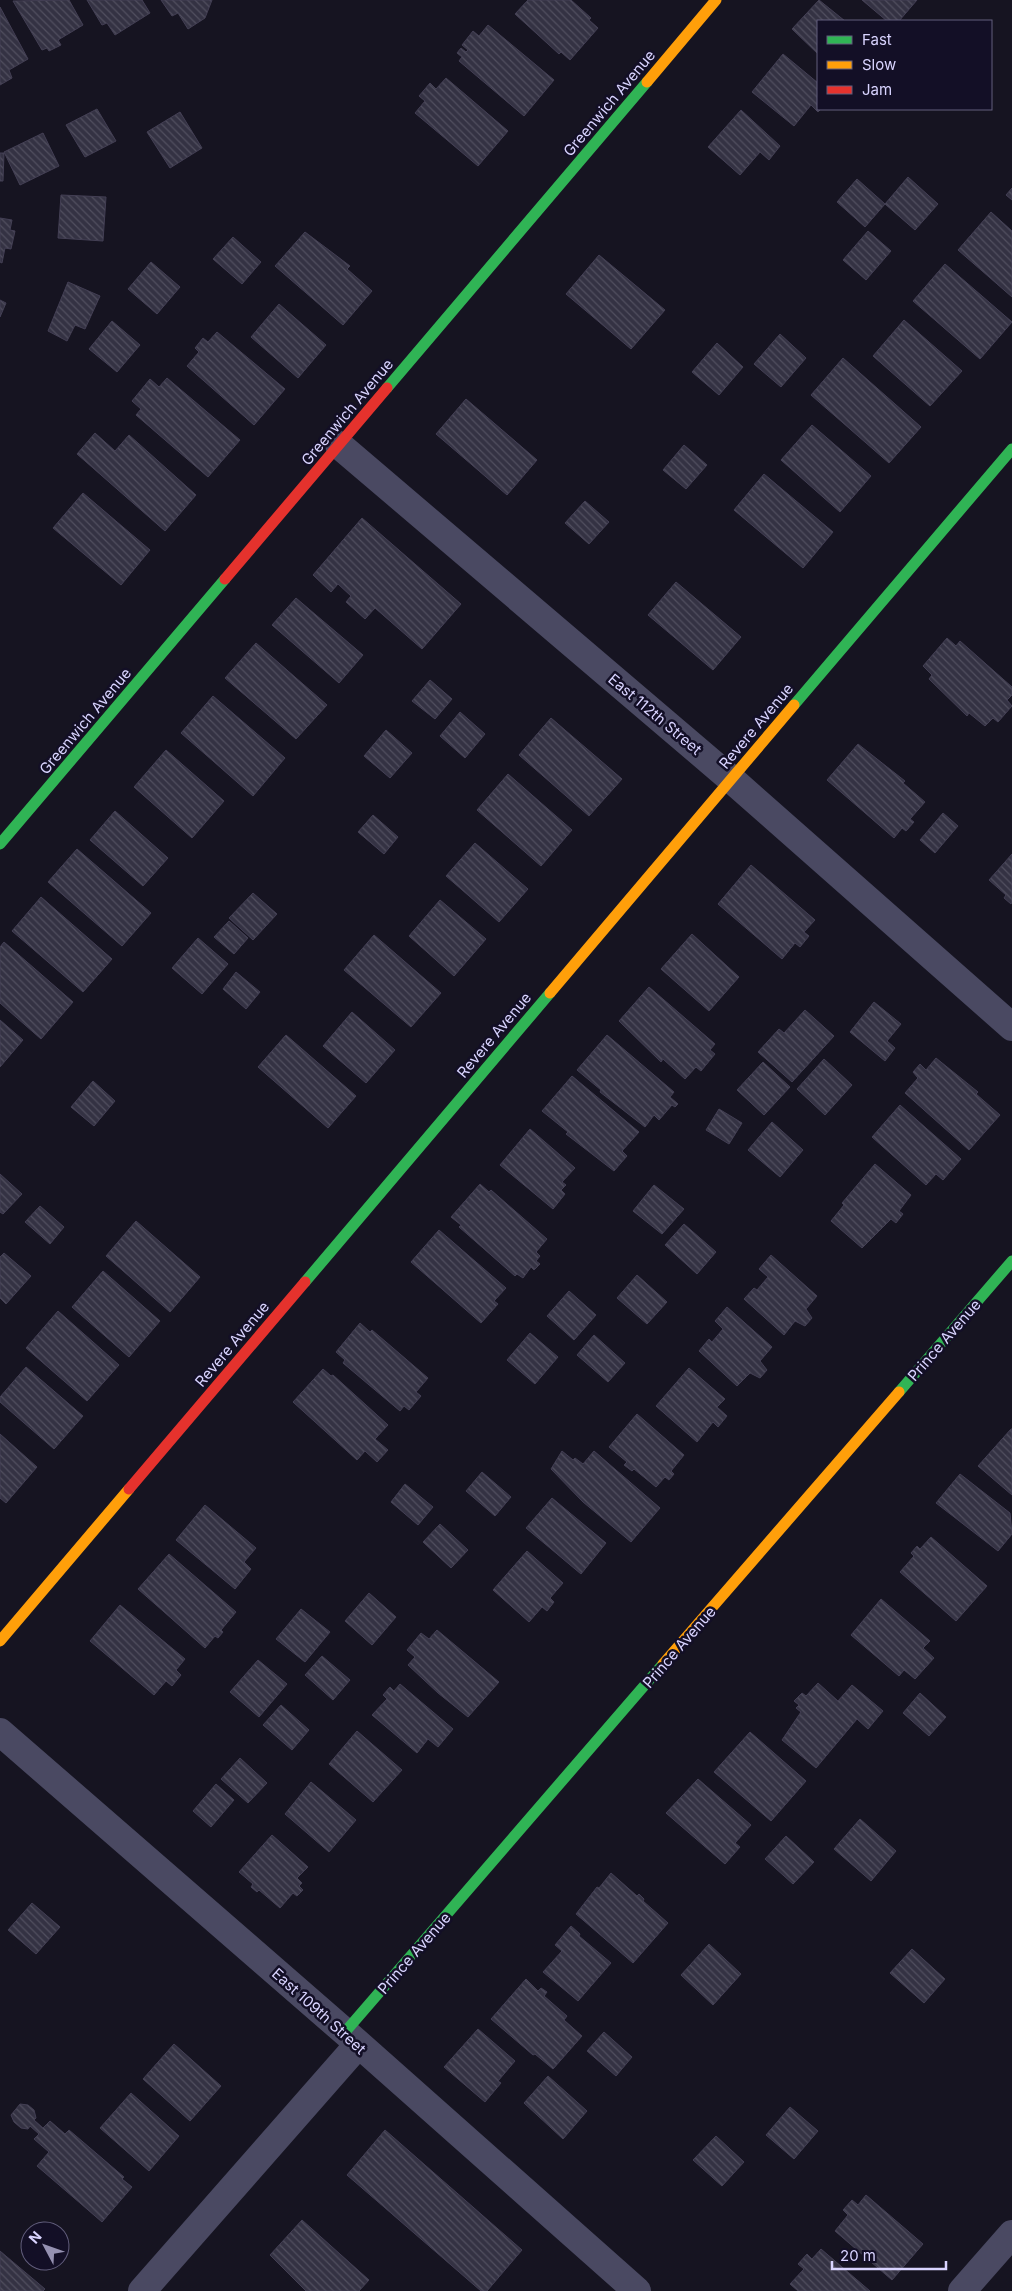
<svg xmlns="http://www.w3.org/2000/svg" width="1012" height="2291" font-family="Inter,sans-serif">
  <defs>
    <pattern id="building-back-hatch" width="6" height="6" patternUnits="userSpaceOnUse" patternTransform="scale(1.25)"><rect width="6" height="6" fill="#343243"/><path d="M-1 5l2 2M0 0l6 6M5-1l2 2" fill="none" stroke="#514f5f"/></pattern>
  </defs>
  <rect width="100%" height="100%" fill="#161421"/>
  <path fill="url(#building-back-hatch)" stroke="#433f54" d="M 69,0 L 83,25 L 58,40 L 61,45 L 49,51 L 47,48 L 42,50 L 13,1 Z
    M 87,0 L 142,0 L 150,13 L 115,35 L 107,23 L 102,25 Z
    M 161,0 L 212,0 L 205,18 L 188,29 L 178,13 L 172,16 Z
    M 528,0 L 571,0 L 591,18 L 589,20 L 598,28 L 570,60 L 561,52 L 559,54 L 515,14 Z
    M 819,0 L 845,21 L 818,21 L 818,54 L 792,29 Z
    M 862,0 L 917,0 L 899,21 L 887,21 Z
    M 0,7 L 28,59 L 9,70 L 12,78 L 0,85 Z
    M 488,25 L 554,80 L 524,116 L 459,61 L 462,57 L 457,53 L 461,48 L 466,52 L 468,50 L 462,45 L 473,31 L 479,36 Z
    M 783,54 L 818,83 L 818,109 L 821,109 L 818,112 L 811,105 L 794,126 L 752,92 Z
    M 446,78 L 508,131 L 478,166 L 415,113 L 425,101 L 419,96 L 430,83 L 436,89 Z
    M 97,109 L 116,141 L 85,157 L 66,125 Z
    M 741,110 L 780,146 L 769,160 L 760,152 L 740,175 L 708,147 Z
    M 180,112 L 202,148 L 170,168 L 147,132 Z
    M 43,133 L 59,166 L 20,185 L 4,152 Z
    M 0,153 L 4,153 L 3,181 L 0,181 Z
    M 908,177 L 938,204 L 915,230 L 885,204 Z
    M 857,179 L 885,204 L 865,227 L 837,202 Z
    M 1012,188 L 1012,200 L 1006,195 Z
    M 61,195 L 106,197 L 103,241 L 58,238 Z
    M 991,212 L 1012,231 L 1012,297 L 958,250 Z
    M 0,218 L 12,220 L 10,230 L 15,231 L 11,249 L 5,248 L 2,263 L 0,262 Z
    M 868,231 L 891,251 L 866,280 L 843,260 Z
    M 305,232 L 350,266 L 347,269 L 372,291 L 343,325 L 275,266 Z
    M 233,237 L 261,262 L 242,284 L 213,259 Z
    M 599,255 L 665,310 L 631,349 L 566,294 Z
    M 151,262 L 180,287 L 157,314 L 128,289 Z
    M 945,264 L 1012,322 L 980,359 L 913,301 Z
    M 68,282 L 100,296 L 85,329 L 75,325 L 67,341 L 48,331 Z
    M 0,300 L 6,303 L 0,317 Z
    M 279,304 L 326,345 L 298,378 L 251,337 Z
    M 904,320 L 962,371 L 930,406 L 873,356 Z
    M 112,321 L 140,345 L 117,372 L 89,349 Z
    M 217,332 L 285,389 L 254,425 L 187,366 L 199,352 L 195,348 L 203,338 L 208,342 Z
    M 780,334 L 806,358 L 781,387 L 754,364 Z
    M 717,343 L 743,367 L 719,395 L 692,372 Z
    M 843,358 L 921,427 L 889,463 L 811,395 Z
    M 167,378 L 240,440 L 208,477 L 136,415 L 141,409 L 132,401 L 150,379 L 159,387 Z
    M 466,399 L 537,460 L 507,495 L 436,434 Z
    M 812,425 L 871,476 L 840,512 L 781,460 Z
    M 95,433 L 115,451 L 129,435 L 196,495 L 165,531 L 77,454 Z
    M 684,445 L 707,465 L 686,489 L 663,470 Z
    M 764,474 L 833,532 L 803,568 L 734,510 Z
    M 83,493 L 150,550 L 121,585 L 53,528 Z
    M 585,501 L 609,522 L 589,544 L 565,523 Z
    M 362,518 L 461,604 L 422,649 L 375,608 L 365,619 L 346,602 L 351,596 L 338,584 L 331,592 L 313,575 Z
    M 676,582 L 741,637 L 713,670 L 648,615 Z
    M 296,598 L 363,655 L 339,683 L 272,625 Z
    M 947,638 L 956,646 L 960,641 L 1012,687 L 1012,695 L 1007,700 L 1012,706 L 998,722 L 993,718 L 985,726 L 969,713 L 967,716 L 929,679 L 932,675 L 923,666 Z
    M 256,643 L 327,705 L 296,739 L 225,678 Z
    M 430,680 L 452,699 L 435,719 L 412,701 Z
    M 213,696 L 285,758 L 253,796 L 181,733 Z
    M 460,712 L 485,734 L 465,758 L 440,736 Z
    M 551,718 L 622,779 L 589,816 L 519,755 Z
    M 386,730 L 412,753 L 390,778 L 364,756 Z
    M 858,744 L 905,781 L 903,783 L 925,802 L 910,819 L 914,822 L 906,831 L 902,828 L 894,838 L 827,780 Z
    M 166,750 L 224,801 L 192,838 L 134,787 Z
    M 508,774 L 572,830 L 541,866 L 477,810 Z
    M 115,811 L 168,858 L 143,886 L 90,840 Z
    M 943,813 L 958,826 L 935,853 L 920,840 Z
    M 373,815 L 398,837 L 384,854 L 358,832 Z
    M 475,843 L 528,889 L 499,922 L 446,876 Z
    M 77,849 L 151,913 L 122,946 L 48,882 Z
    M 1012,854 L 1012,902 L 1011,904 L 1004,898 L 1006,895 L 989,880 Z
    M 751,865 L 815,920 L 804,932 L 809,936 L 800,947 L 795,943 L 782,959 L 718,904 Z
    M 253,893 L 277,914 L 253,940 L 229,918 Z
    M 41,897 L 112,959 L 83,992 L 12,931 Z
    M 440,900 L 486,939 L 454,976 L 409,936 Z
    M 229,921 L 248,938 L 234,954 L 214,937 Z
    M 692,934 L 739,977 L 709,1011 L 661,969 Z
    M 374,935 L 441,993 L 411,1027 L 344,970 Z
    M 198,938 L 228,964 L 202,994 L 172,968 Z
    M 4,942 L 73,1002 L 41,1039 L 0,1003 L 0,947 Z
    M 236,972 L 260,992 L 246,1009 L 223,989 Z
    M 649,987 L 715,1044 L 710,1050 L 715,1054 L 701,1071 L 696,1067 L 685,1079 L 663,1059 L 661,1062 L 619,1021 Z
    M 874,1002 L 901,1024 L 887,1041 L 895,1048 L 885,1061 L 850,1032 Z
    M 805,1010 L 834,1036 L 792,1082 L 758,1052 L 779,1029 L 784,1033 Z
    M 352,1012 L 395,1050 L 366,1083 L 323,1046 Z
    M 0,1020 L 23,1040 L 0,1067 Z
    M 286,1035 L 356,1096 L 328,1128 L 258,1067 Z
    M 607,1035 L 674,1092 L 670,1097 L 678,1104 L 675,1107 L 672,1105 L 659,1120 L 654,1115 L 645,1127 L 600,1092 L 601,1090 L 577,1070 Z
    M 936,1058 L 978,1092 L 976,1094 L 1000,1115 L 969,1150 L 905,1093 L 918,1078 L 913,1072 L 920,1064 L 926,1070 Z
    M 824,1059 L 852,1085 L 825,1115 L 797,1089 Z
    M 763,1062 L 790,1087 L 764,1115 L 737,1090 Z
    M 572,1076 L 639,1132 L 622,1151 L 627,1156 L 614,1171 L 566,1134 L 568,1132 L 542,1111 Z
    M 93,1081 L 115,1101 L 94,1126 L 71,1107 Z
    M 900,1105 L 961,1159 L 943,1180 L 936,1174 L 926,1185 L 872,1137 Z
    M 719,1109 L 742,1123 L 729,1144 L 706,1130 Z
    M 772,1122 L 803,1150 L 780,1177 L 748,1150 Z
    M 530,1129 L 575,1168 L 562,1182 L 566,1185 L 561,1190 L 565,1194 L 553,1209 L 500,1165 Z
    M 875,1164 L 911,1195 L 899,1211 L 903,1214 L 896,1223 L 891,1219 L 862,1248 L 831,1221 L 844,1205 L 842,1203 Z
    M 0,1174 L 22,1194 L 3,1214 L 0,1212 Z
    M 480,1184 L 489,1192 L 491,1190 L 547,1239 L 536,1252 L 540,1256 L 536,1261 L 540,1264 L 534,1270 L 531,1267 L 523,1278 L 517,1274 L 515,1276 L 459,1227 L 461,1225 L 451,1217 Z
    M 654,1185 L 684,1209 L 662,1234 L 633,1211 Z
    M 40,1206 L 64,1227 L 50,1244 L 25,1222 Z
    M 136,1221 L 200,1277 L 170,1312 L 106,1256 Z
    M 684,1224 L 716,1252 L 697,1274 L 665,1245 Z
    M 439,1230 L 506,1288 L 494,1301 L 498,1304 L 481,1323 L 411,1262 Z
    M 4,1253 L 31,1276 L 6,1304 L 0,1298 L 0,1257 Z
    M 771,1255 L 817,1296 L 806,1309 L 812,1318 L 805,1326 L 795,1321 L 784,1335 L 744,1299 L 754,1288 L 757,1290 L 768,1277 L 759,1269 Z
    M 103,1271 L 160,1321 L 129,1357 L 72,1307 Z
    M 637,1275 L 667,1302 L 647,1324 L 617,1298 Z
    M 569,1291 L 596,1315 L 574,1340 L 547,1316 Z
    M 727,1307 L 772,1347 L 760,1361 L 767,1370 L 760,1378 L 750,1373 L 737,1386 L 699,1351 L 709,1339 L 712,1342 L 723,1329 L 715,1321 Z
    M 58,1311 L 119,1365 L 87,1401 L 26,1348 Z
    M 360,1323 L 370,1332 L 372,1330 L 428,1378 L 416,1392 L 421,1396 L 409,1410 L 404,1406 L 400,1411 L 343,1363 L 345,1360 L 336,1352 Z
    M 530,1333 L 558,1357 L 535,1384 L 507,1360 Z
    M 594,1335 L 625,1363 L 608,1382 L 577,1355 Z
    M 26,1367 L 83,1416 L 54,1449 L 0,1402 L 0,1397 Z
    M 689,1368 L 725,1399 L 717,1407 L 727,1416 L 718,1427 L 713,1422 L 697,1442 L 656,1406 Z
    M 323,1369 L 331,1376 L 333,1375 L 388,1425 L 375,1439 L 388,1450 L 377,1462 L 365,1451 L 357,1460 L 293,1402 Z
    M 637,1414 L 684,1455 L 671,1471 L 674,1474 L 669,1480 L 665,1477 L 656,1487 L 634,1469 L 632,1471 L 624,1465 L 627,1462 L 609,1447 Z
    M 1011,1429 L 1012,1429 L 1012,1495 L 978,1466 Z
    M 0,1434 L 37,1467 L 6,1503 L 0,1498 Z
    M 562,1451 L 573,1460 L 575,1458 L 583,1464 L 594,1451 L 660,1508 L 631,1542 L 583,1502 L 551,1469 Z
    M 482,1472 L 511,1497 L 495,1516 L 466,1491 Z
    M 960,1474 L 1010,1513 L 1012,1534 L 998,1551 L 936,1503 Z
    M 405,1484 L 433,1507 L 418,1525 L 391,1502 Z
    M 552,1498 L 606,1543 L 581,1574 L 526,1528 Z
    M 205,1505 L 256,1548 L 244,1562 L 251,1569 L 235,1589 L 176,1540 Z
    M 440,1524 L 468,1550 L 451,1568 L 423,1542 Z
    M 931,1537 L 987,1586 L 956,1621 L 900,1572 L 914,1556 L 911,1553 L 917,1546 L 920,1549 Z
    M 527,1551 L 563,1583 L 550,1598 L 554,1602 L 547,1611 L 542,1607 L 529,1622 L 493,1590 Z
    M 169,1554 L 236,1612 L 221,1630 L 223,1632 L 218,1638 L 215,1636 L 205,1648 L 138,1589 Z
    M 369,1593 L 396,1617 L 372,1645 L 345,1621 Z
    M 881,1599 L 930,1641 L 923,1648 L 934,1658 L 915,1679 L 904,1670 L 899,1676 L 851,1635 Z
    M 120,1605 L 185,1659 L 176,1670 L 181,1675 L 172,1686 L 166,1681 L 154,1695 L 90,1641 Z
    M 301,1609 L 330,1632 L 305,1662 L 276,1639 Z
    M 437,1630 L 499,1682 L 468,1717 L 438,1693 L 408,1665 L 415,1657 L 407,1650 L 421,1633 L 429,1639 Z
    M 322,1656 L 350,1680 L 333,1700 L 305,1675 Z
    M 258,1660 L 287,1684 L 259,1717 L 230,1692 Z
    M 818,1683 L 838,1701 L 852,1685 L 883,1711 L 868,1729 L 857,1719 L 816,1768 L 782,1740 L 801,1712 L 796,1708 L 799,1705 L 794,1701 L 802,1693 L 806,1696 Z
    M 400,1684 L 453,1729 L 438,1747 L 428,1739 L 417,1753 L 372,1715 L 387,1699 L 383,1695 L 390,1687 L 394,1691 Z
    M 920,1693 L 946,1717 L 929,1736 L 903,1713 Z
    M 281,1705 L 309,1730 L 292,1750 L 263,1725 Z
    M 357,1731 L 402,1770 L 373,1802 L 329,1764 Z
    M 750,1732 L 806,1781 L 771,1821 L 714,1772 Z
    M 240,1758 L 267,1783 L 248,1803 L 221,1779 Z
    M 698,1779 L 751,1825 L 735,1843 L 740,1847 L 725,1864 L 666,1813 Z
    M 311,1782 L 356,1820 L 329,1852 L 285,1814 Z
    M 216,1784 L 234,1800 L 211,1827 L 193,1811 Z
    M 860,1819 L 896,1851 L 871,1881 L 834,1849 Z
    M 272,1835 L 308,1867 L 297,1878 L 302,1883 L 299,1886 L 303,1890 L 297,1896 L 293,1893 L 280,1908 L 259,1890 L 257,1892 L 251,1887 L 253,1884 L 239,1872 Z
    M 786,1836 L 814,1862 L 793,1884 L 765,1859 Z
    M 611,1873 L 637,1896 L 639,1894 L 644,1899 L 643,1901 L 668,1923 L 633,1963 L 576,1914 L 597,1887 L 599,1888 Z
    M 32,1903 L 60,1927 L 36,1954 L 8,1930 Z
    M 571,1926 L 580,1934 L 579,1936 L 611,1963 L 578,2001 L 543,1972 L 562,1951 L 555,1945 Z
    M 709,1944 L 741,1974 L 713,2005 L 681,1975 Z
    M 912,1949 L 945,1979 L 924,2003 L 890,1973 Z
    M 526,1979 L 538,1991 L 541,1988 L 547,1992 L 544,1996 L 567,2016 L 564,2020 L 582,2036 L 553,2069 L 535,2054 L 533,2055 L 491,2019 Z
    M 478,2029 L 515,2061 L 498,2081 L 501,2083 L 485,2102 L 444,2067 Z
    M 604,2032 L 632,2057 L 616,2076 L 587,2051 Z
    M 174,2044 L 221,2086 L 190,2121 L 143,2079 Z
    M 548,2076 L 587,2111 L 563,2139 L 524,2103 Z
    M 131,2093 L 179,2136 L 149,2171 L 100,2128 Z
    M 20,2104 L 28,2105 L 34,2110 L 36,2118 L 34,2120 L 43,2128 L 50,2121 L 65,2134 L 69,2130 L 124,2177 L 122,2179 L 132,2187 L 102,2222 L 37,2166 L 49,2152 L 34,2139 L 39,2134 L 30,2126 L 28,2129 L 21,2128 L 14,2122 L 11,2115 Z
    M 790,2107 L 818,2131 L 794,2159 L 766,2135 Z
    M 385,2130 L 522,2250 L 487,2291 L 481,2291 L 347,2175 Z
    M 716,2136 L 744,2162 L 722,2186 L 693,2160 Z
    M 866,2195 L 923,2244 L 892,2280 L 835,2231 L 848,2215 L 843,2210 L 852,2200 L 858,2205 Z
    M 302,2220 L 369,2280 L 359,2291 L 306,2291 L 270,2255 Z
    M 821,2249 L 870,2291 L 798,2291 L 790,2284 L 804,2269 L 798,2264 L 807,2254 L 812,2259 Z
    M 0,2251 L 45,2289 L 43,2291 L 0,2291 Z"/>
  <g fill="none" stroke-linecap="round" stroke-linejoin="round">
    <path stroke="#4a4962" stroke-width="28" d="M 339,445 L 731,779 L 1012,1027
      M 0,1732 L 345,2032 L 637,2291
      M 142,2291 L 358,2045
      M 962,2291 L 1012,2234"/>
    <path stroke="#30b455" stroke-width="11" d="M 387,388 L 647,82
      M 794,705 L 1012,449
      M 0,844 L 225,579
      M 305,1282 L 550,993
      M 899,1392 L 1012,1261
      M 345,2032 L 663,1664"/>
    <path stroke="#ff9f0a" stroke-width="11" d="M 647,82 L 716,0
      M 550,993 L 794,705
      M 0,1641 L 129,1489
      M 663,1664 L 899,1392"/>
    <path stroke="#e5322d" stroke-width="11" d="M 225,579 L 387,388
      M 129,1489 L 305,1282"/>
  </g>
  <g text-anchor="middle" dominant-baseline="central" stroke-width="5" stroke-linejoin="round" paint-order="stroke">
    <g font-size="15" fill="#d9d4ff" stroke="#130f26">
      <text transform="translate(609 103) rotate(-50)">Greenwich Avenue</text>
      <text transform="translate(347 412) rotate(-50)">Greenwich Avenue</text>
      <text transform="translate(655 714) rotate(40)">East 112th Street</text>
      <text transform="translate(85 721) rotate(-50)">Greenwich Avenue</text>
      <text transform="translate(756 726) rotate(-50)">Revere Avenue</text>
      <text transform="translate(494 1035) rotate(-50)">Revere Avenue</text>
      <text transform="translate(944 1340) rotate(-49)">Prince Avenue</text>
      <text transform="translate(232 1344) rotate(-50)">Revere Avenue</text>
      <text transform="translate(679 1647) rotate(-49)">Prince Avenue</text>
      <text transform="translate(414 1953) rotate(-49)">Prince Avenue</text>
      <text transform="translate(319 2011) rotate(42)">East 109th Street</text>
    </g>
  </g>
  <rect x="817" y="20" width="175" height="90" fill="#130f26" stroke="#625e7d"/>
  <rect x="827" y="36" width="25" height="8" fill="#30b455" stroke="#625e7d"/>
  <text x="862" y="45" font-size="15" fill="#d9d4ff">Fast</text>
  <rect x="827" y="61" width="25" height="8" fill="#ff9f0a" stroke="#625e7d"/>
  <text x="862" y="70" font-size="15" fill="#d9d4ff">Slow</text>
  <rect x="827" y="86" width="25" height="8" fill="#e5322d" stroke="#625e7d"/>
  <text x="862" y="95" font-size="15" fill="#d9d4ff">Jam</text>
  <g transform="translate(45 2246) rotate(311)"><circle r="24" fill="#130f26" stroke="#625e7d"/>
  <path d="M0-4L9 19L0 12L-9 19Z" fill="#9591b1"/>
  <text y="-8" font-size="14" font-weight="bold" text-anchor="middle" fill="#d9d4ff">N</text>
  </g>
  <path d="M832 2261v8h114v-8" fill="none" stroke="#d9d4ff" stroke-width="2.5"/>
  <text x="840" y="2261" font-size="15" fill="#d9d4ff" stroke="#130f26" stroke-width="4" paint-order="stroke">20 m</text>
</svg>
